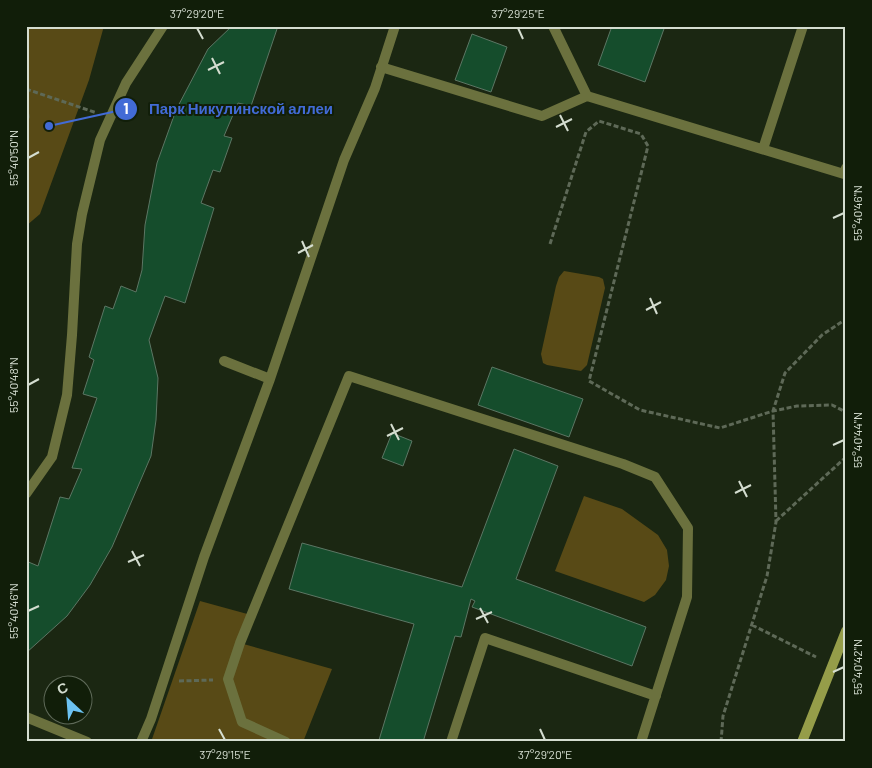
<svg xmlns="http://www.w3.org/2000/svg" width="872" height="768" font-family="Barlow,sans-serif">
  <rect width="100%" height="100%" fill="#1b2712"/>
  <path fill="#584a16" d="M 26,26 L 104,26 L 89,80 L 40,214 L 26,226 Z
    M 564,271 L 599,277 L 603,279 L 605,288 L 587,365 L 581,371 L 547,365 L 543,363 L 541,354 L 556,286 L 559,277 Z
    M 584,496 L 622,509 L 658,535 L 667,550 L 669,566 L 666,580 L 655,595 L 644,602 L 555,571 Z
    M 200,601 L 251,615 L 240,643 L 332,669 L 303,742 L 151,742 Z"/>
  <path fill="#154d2c" stroke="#5c7664" d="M 232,26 L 278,26 L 251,106 L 238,103 L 224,136 L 232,138 L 220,172 L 213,170 L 201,203 L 214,208 L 185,303 L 165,296 L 149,340 L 158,378 L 156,420 L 151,456 L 112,547 L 90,585 L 67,616 L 26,653 L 26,561 L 38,566 L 60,497 L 69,499 L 82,469 L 72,468 L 97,398 L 83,394 L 94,360 L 89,357 L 105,306 L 113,309 L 121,286 L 136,292 L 142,270 L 145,225 L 157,163 L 176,110 L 208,49 Z
    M 612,26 L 665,26 L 645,82 L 598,65 Z
    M 472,34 L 507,47 L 491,92 L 455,80 Z
    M 492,367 L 583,399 L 569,437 L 478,405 Z
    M 392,433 L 412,441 L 403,466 L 382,458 Z
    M 514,449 L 558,466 L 516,579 L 646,627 L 632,666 L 472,607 L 475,601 L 471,599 L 461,637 L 455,636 L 423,742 L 385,742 L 379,740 L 414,624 L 289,589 L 302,543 L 462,587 Z"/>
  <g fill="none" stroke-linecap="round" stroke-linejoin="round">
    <path stroke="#5e6957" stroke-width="3" stroke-dasharray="5 2.5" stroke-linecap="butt" d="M 26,89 L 97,113
      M 26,99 L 28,117 L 26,125
      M 550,244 L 586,132 L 599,121 L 641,134 L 648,146 L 589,381 L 640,410 L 720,428 L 773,411 L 797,406 L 832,405 L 846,412
      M 776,521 L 846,457
      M 752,625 L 816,657
      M 179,681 L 213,680
      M 721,742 L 723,716 L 767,576 L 776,522 L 773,411 L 785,373 L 822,335 L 846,319"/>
    <path stroke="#6b713e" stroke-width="10" d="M 553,26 L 587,96 L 844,174 L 846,168
      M 381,67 L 542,116 L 587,96
      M 763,149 L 803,26
      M 224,361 L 270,379
      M 26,494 L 52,457 L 67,395 L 72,335 L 77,244 L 82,214 L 100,140 L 126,83 L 163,26
      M 26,717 L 87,742
      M 141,742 L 151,719 L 204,557 L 270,379 L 344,160 L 375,88 L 395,26
      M 286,742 L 242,722 L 228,679 L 240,643 L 349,376 L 623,464 L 655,477 L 688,528 L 687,597 L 641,742
      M 451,742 L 485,638 L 656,696"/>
    <path stroke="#959d49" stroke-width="10" d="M 802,742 L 846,631"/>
  </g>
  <path fill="none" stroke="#d4ddd0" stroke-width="2" d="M 197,28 L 203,39M 518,28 L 523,39M 212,58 L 220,74M 208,70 L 224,62M 560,115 L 568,131M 556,127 L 572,119M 28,158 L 39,152M 833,218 L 844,213M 302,241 L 309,257M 298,253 L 313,245M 650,298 L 657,314M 646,310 L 661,302M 28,385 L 39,379M 391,424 L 399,440M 387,436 L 403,428M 833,445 L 844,440M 739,481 L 747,497M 735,493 L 751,485M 132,551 L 140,566M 128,562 L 144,555M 480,608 L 488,623M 28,611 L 39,606M 476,619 L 492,612M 833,672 L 844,667M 219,729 L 225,740M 540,729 L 545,740"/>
  <path fill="none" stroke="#426bd6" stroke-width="2" d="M49 126L126 109"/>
  <g fill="#426bd6" stroke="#111e09" stroke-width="2">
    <circle cx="49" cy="126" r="5"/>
    <circle cx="126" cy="109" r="12"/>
  </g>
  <g font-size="15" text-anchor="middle" font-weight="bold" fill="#fff">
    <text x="126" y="114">1</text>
  </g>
  <g font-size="15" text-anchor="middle" font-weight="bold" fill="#426bd6" stroke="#111e09" stroke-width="4" stroke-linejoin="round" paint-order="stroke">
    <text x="241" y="114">Парк Никулинской аллеи</text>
  </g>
  <rect width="872" height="768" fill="none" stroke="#111e09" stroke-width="55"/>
  <g transform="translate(68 700) rotate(334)"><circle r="24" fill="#111e09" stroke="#5f6a59"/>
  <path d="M0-4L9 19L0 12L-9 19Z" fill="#6cc3f2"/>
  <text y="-8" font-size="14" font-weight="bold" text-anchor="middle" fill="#d4ddd0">С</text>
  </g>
  <rect x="28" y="28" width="816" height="712" fill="none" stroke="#d4ddd0" stroke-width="2"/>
  <g font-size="12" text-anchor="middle" fill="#d4ddd0">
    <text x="197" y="18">37°29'20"E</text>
    <text x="518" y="18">37°29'25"E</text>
    <text transform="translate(14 158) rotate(-90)" y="4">55°40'50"N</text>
    <text transform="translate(858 213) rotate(-90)" y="4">55°40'46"N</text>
    <text transform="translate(14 385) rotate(-90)" y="4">55°40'48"N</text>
    <text transform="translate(858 440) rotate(-90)" y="4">55°40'44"N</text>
    <text transform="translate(14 611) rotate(-90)" y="4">55°40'46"N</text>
    <text transform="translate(858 667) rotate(-90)" y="4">55°40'42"N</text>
    <text x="225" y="759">37°29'15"E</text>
    <text x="545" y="759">37°29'20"E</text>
  </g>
</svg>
